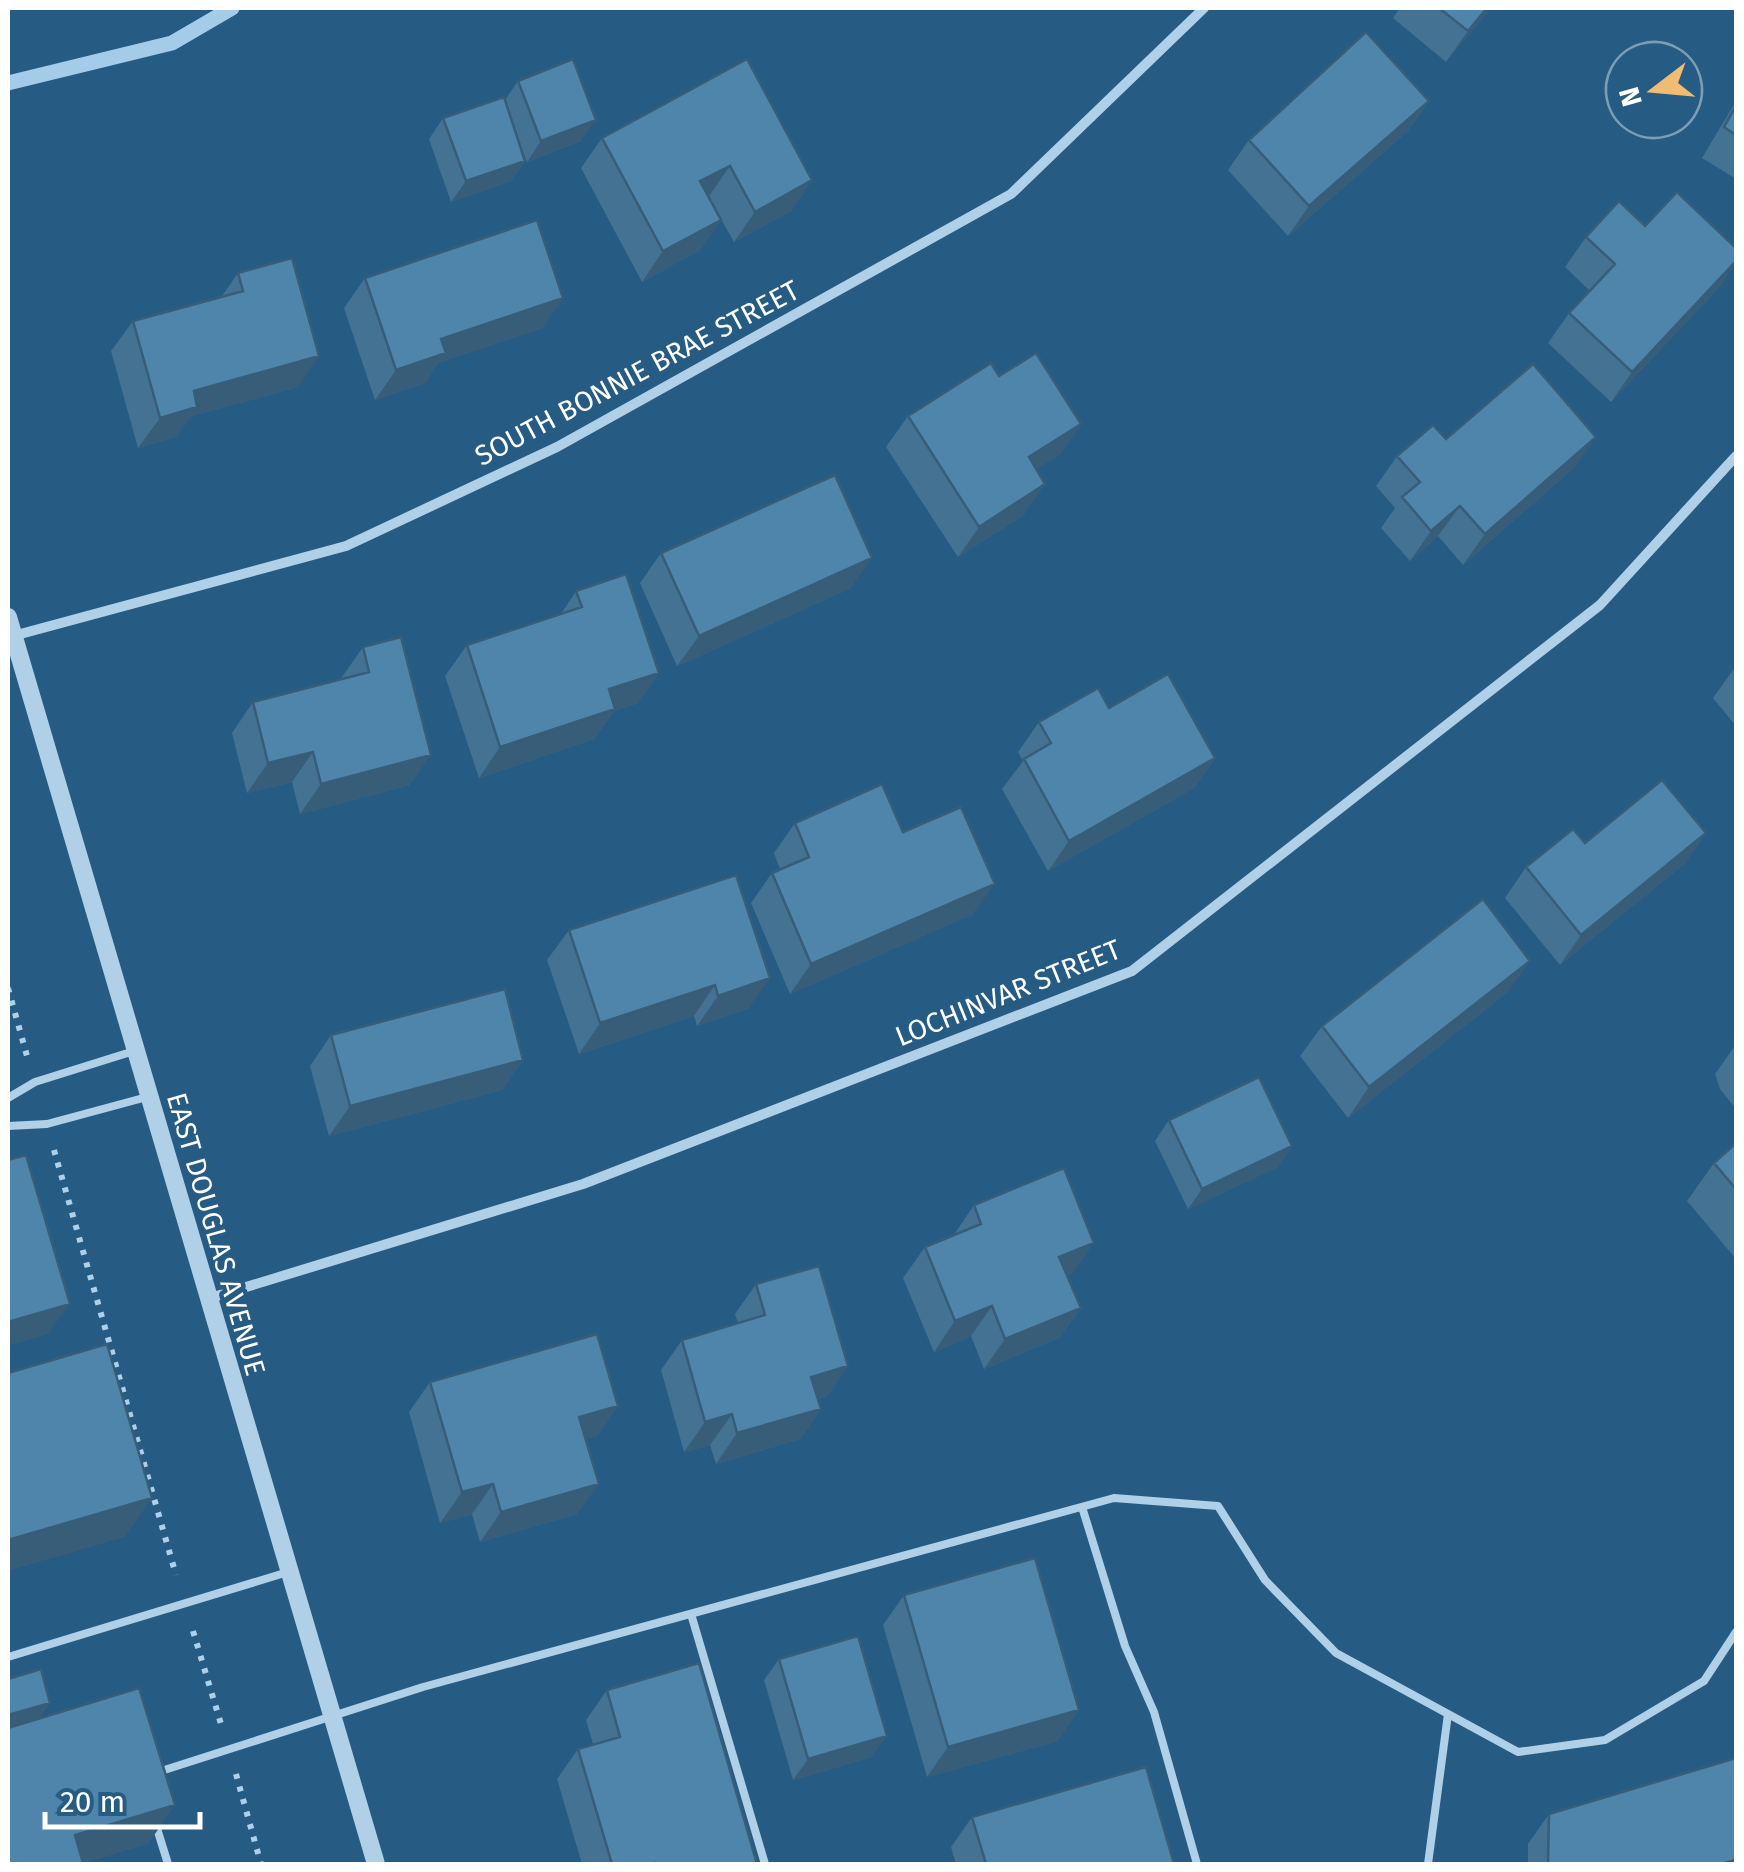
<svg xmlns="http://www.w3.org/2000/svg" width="1744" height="1872" font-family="'Fira Sans',sans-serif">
  <rect width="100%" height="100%" fill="#265b83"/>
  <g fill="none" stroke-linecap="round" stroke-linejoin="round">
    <path stroke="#a4cce8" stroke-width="15" d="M 8,83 L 172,43 L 232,8"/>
    <path stroke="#afd0e7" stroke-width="6" stroke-dasharray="5 8" stroke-linecap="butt" d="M 8,988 L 27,1056
      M 54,1150 L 176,1575
      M 193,1631 L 221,1724
      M 236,1774 L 261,1864"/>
    <path stroke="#afd0e7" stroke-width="8" d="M 8,1098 L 35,1082 L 134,1051
      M 8,1126 L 47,1124 L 147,1097
      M 1082,1507 L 1125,1646 L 1154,1712 L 1197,1864
      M 691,1614 L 765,1864
      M 8,1657 L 288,1572
      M 155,1773 L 423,1687 L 1114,1498 L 1218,1506 L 1265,1580 L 1336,1653 L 1518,1752 L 1605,1740 L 1704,1681 L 1736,1632
      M 155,1822 L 168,1864
      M 1428,1864 L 1448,1714"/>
    <path stroke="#afd0e7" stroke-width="10" d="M 13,636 L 346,546 L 557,447 L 1011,194 L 1204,8
      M 207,1299 L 583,1184 L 1132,971 L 1600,605 L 1736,456"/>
    <path stroke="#afd0e7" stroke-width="18" d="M 8,617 L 376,1864"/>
  </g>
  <path fill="#447293" d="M 1400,8 L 1491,8 L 1446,62 L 1393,18 Z
    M 518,81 L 581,141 L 527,162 L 521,147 L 525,161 L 511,181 L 451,202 L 429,139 L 443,118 L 505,100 Z
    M 1429,101 L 1408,131 L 1288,236 L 1228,170 L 1249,140 Z
    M 1736,101 L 1736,179 L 1702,158 Z
    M 602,138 L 812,180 L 791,211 L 734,242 L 708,196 L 721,220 L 700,250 L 642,282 L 581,168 Z
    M 1645,226 L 1722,284 L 1611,402 L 1548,343 L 1569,313 L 1590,291 L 1565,267 L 1586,237 Z
    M 238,273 L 298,387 L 191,416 L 176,437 L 138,448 L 111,351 L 133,321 L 222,296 Z
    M 365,278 L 563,298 L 542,328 L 438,363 L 425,383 L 375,400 L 344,308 Z
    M 999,376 L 1081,424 L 1060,454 L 1036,469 L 1024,515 L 958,557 L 886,447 L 908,416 Z
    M 1446,439 L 1575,467 L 1463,565 L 1438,536 L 1410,561 L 1381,528 L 1395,508 L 1376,486 L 1397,456 Z
    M 661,553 L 851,588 L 677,666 L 640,583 Z
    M 576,591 L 659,673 L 638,703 L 614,711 L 594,739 L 479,778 L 445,676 L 467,645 L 561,614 Z
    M 363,647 L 410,785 L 300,814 L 292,782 L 247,793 L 232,733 L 253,702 L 342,679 L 342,677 Z
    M 1736,666 L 1736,726 L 1713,698 Z
    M 1109,708 L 1215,758 L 1194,788 L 1048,871 L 1002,789 L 1023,761 L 1018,752 L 1039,722 Z
    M 795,823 L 903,832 L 973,914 L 790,994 L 751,903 L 772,873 L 780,869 L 774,853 Z
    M 1706,833 L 1684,864 L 1560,965 L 1505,898 L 1526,867 L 1585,843 Z
    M 736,875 L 749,1008 L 697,1026 L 694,1016 L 579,1054 L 547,960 L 569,930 Z
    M 1509,991 L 1348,1118 L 1300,1056 L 1322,1026 Z
    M 331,1035 L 523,1060 L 502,1090 L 329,1136 L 310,1066 Z
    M 1736,1044 L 1736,1109 L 1720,1089 L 1715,1074 Z
    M 1169,1120 L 1292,1146 L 1278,1167 L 1188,1209 L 1155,1141 Z
    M 1736,1143 L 1736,1259 L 1687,1201 L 1714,1163 Z
    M 974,1205 L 1073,1273 L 1067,1275 L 1081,1308 L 1059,1338 L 984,1369 L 971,1336 L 934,1352 L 903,1278 L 925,1247 L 953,1236 Z
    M 756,1284 L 848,1366 L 827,1396 L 818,1399 L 821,1409 L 800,1439 L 716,1464 L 710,1445 L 684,1452 L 661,1370 L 682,1340 L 738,1323 L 735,1314 Z
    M 430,1382 L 618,1406 L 597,1436 L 586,1439 L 577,1514 L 480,1542 L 472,1514 L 440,1523 L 409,1412 Z
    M 904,1595 L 1058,1741 L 927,1777 L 883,1625 Z
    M 779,1659 L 872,1757 L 793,1780 L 764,1680 Z
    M 607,1690 L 757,1864 L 582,1864 L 557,1779 L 578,1749 L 593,1744 L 586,1720 Z
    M 1549,1814 L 1736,1864 L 1528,1864 L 1528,1844 Z
    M 972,1817 L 1174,1864 L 956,1864 L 951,1847 Z"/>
  <path fill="#375d78" d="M 1487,8 L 1491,8 L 1446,62 L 1468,31 Z
    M 1429,101 L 1408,131 L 1288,236 L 1309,206 Z
    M 596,120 L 581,141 L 527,162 L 541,141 Z
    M 525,161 L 511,181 L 451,202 L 466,181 Z
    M 730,166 L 709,196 L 679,212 L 700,181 Z
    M 812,180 L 791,211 L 734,242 L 755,212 Z
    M 721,220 L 700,250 L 642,282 L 663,251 Z
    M 1736,261 L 1736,263 L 1722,284 L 1611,402 L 1632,372 Z
    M 563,298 L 542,328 L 438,363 L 425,383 L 375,400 L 396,370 L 441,339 Z
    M 319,356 L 298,387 L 191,416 L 176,437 L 138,448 L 160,418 L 194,391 Z
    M 1081,424 L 1060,454 L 1008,488 L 1029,457 Z
    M 1596,437 L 1575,467 L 1463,565 L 1485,534 Z
    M 1045,484 L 1024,515 L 958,557 L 979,527 Z
    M 1460,506 L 1438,536 L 1410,561 L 1431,531 Z
    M 872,558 L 851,588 L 677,666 L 699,636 Z
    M 659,673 L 638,703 L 614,711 L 594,739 L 479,778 L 500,747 L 609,689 Z
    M 313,752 L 292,782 L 247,793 L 268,763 Z
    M 431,755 L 410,785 L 300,814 L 321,784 Z
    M 1215,758 L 1194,788 L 1048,871 L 1069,841 Z
    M 1706,833 L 1684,864 L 1560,965 L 1581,935 Z
    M 995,884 L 973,914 L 790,994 L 811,964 Z
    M 1530,961 L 1509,991 L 1348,1118 L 1369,1087 Z
    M 770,978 L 749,1008 L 697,1026 L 718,996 Z
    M 715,985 L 694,1016 L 579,1054 L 600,1023 Z
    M 523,1060 L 502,1090 L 329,1136 L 350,1106 Z
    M 1292,1146 L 1278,1167 L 1188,1209 L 1202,1189 Z
    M 1094,1243 L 1073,1273 L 1038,1287 L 1059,1257 Z
    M 70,1304 L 48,1334 L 8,1346 L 8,1322 Z
    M 992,1306 L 971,1336 L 934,1352 L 955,1321 Z
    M 1081,1308 L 1059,1338 L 984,1369 L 1005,1339 Z
    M 848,1366 L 827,1396 L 790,1407 L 811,1377 Z
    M 618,1406 L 597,1436 L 558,1447 L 579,1417 Z
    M 821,1409 L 800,1439 L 716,1464 L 737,1433 Z
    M 732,1414 L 710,1445 L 684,1452 L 705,1422 Z
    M 493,1484 L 472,1514 L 440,1523 L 462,1492 Z
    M 599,1484 L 577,1514 L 480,1542 L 501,1512 Z
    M 152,1498 L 125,1537 L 8,1571 L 8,1540 Z
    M 50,1703 L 36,1724 L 8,1732 L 8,1715 Z
    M 1079,1710 L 1058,1741 L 927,1777 L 948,1747 Z
    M 887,1736 L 872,1757 L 793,1780 L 808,1759 Z
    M 175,1805 L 148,1844 L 82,1864 L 54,1864 L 75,1835 Z"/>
  <path fill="#4f85ab" stroke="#375d78" stroke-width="2.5" d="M 1439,8 L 1487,8 L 1468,31 Z
    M 1366,32 L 1429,101 L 1309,206 L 1249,140 Z
    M 573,59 L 596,120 L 541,141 L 518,81 Z
    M 747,59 L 812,180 L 755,212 L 730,166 L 700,181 L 721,220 L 663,251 L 602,138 Z
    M 504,97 L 525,161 L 466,181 L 443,118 Z
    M 1736,106 L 1736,135 L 1724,127 Z
    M 1677,192 L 1736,248 L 1736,261 L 1632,372 L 1569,313 L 1615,264 L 1586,237 L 1619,201 L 1645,226 Z
    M 537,220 L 563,298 L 441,339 L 446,353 L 396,370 L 365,278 Z
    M 292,258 L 319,356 L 194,391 L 197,407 L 160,418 L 133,321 L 243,291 L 238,273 Z
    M 1036,353 L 1081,424 L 1029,457 L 1045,484 L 979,527 L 908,416 L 991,363 L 999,376 Z
    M 1533,364 L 1596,437 L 1485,534 L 1460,506 L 1431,531 L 1402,497 L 1420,482 L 1397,456 L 1433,425 L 1446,439 Z
    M 835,475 L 872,558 L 699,636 L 661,553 Z
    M 626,574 L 659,673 L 609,689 L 615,709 L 500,747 L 467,645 L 582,607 L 576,591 Z
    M 401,637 L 431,755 L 321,784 L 313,752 L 268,763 L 253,702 L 369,672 L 363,647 Z
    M 1168,674 L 1215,758 L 1069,841 L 1024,759 L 1051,743 L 1039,722 L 1098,688 L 1109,708 Z
    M 1662,780 L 1706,833 L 1581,935 L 1526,867 L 1573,829 L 1585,843 Z
    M 882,784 L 903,832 L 961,807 L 995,884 L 811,964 L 772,873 L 809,857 L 795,823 Z
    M 736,875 L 770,978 L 718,996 L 715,985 L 600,1023 L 569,930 Z
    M 1483,899 L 1530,961 L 1369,1087 L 1322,1026 Z
    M 505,989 L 523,1060 L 350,1106 L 331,1035 Z
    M 1259,1077 L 1292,1146 L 1202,1189 L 1169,1120 Z
    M 1736,1143 L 1736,1189 L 1714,1163 Z
    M 26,1155 L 70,1304 L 8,1322 L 8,1160 Z
    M 1064,1168 L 1094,1243 L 1059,1257 L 1081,1308 L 1005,1339 L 992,1306 L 955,1321 L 925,1247 L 981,1224 L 974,1205 Z
    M 819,1266 L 848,1366 L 811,1377 L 821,1409 L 737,1433 L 732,1414 L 705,1422 L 682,1340 L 765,1315 L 756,1284 Z
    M 597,1334 L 618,1406 L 579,1417 L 599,1484 L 501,1512 L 493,1484 L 462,1492 L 430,1382 Z
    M 107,1344 L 152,1498 L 8,1540 L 8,1373 Z
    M 1035,1558 L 1079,1710 L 948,1747 L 904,1595 Z
    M 858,1636 L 887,1736 L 808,1759 L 779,1659 Z
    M 699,1663 L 757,1864 L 655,1864 L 655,1863 L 650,1864 L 612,1864 L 578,1749 L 620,1737 L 607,1690 Z
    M 41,1669 L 50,1703 L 8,1715 L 8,1679 Z
    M 139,1688 L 175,1805 L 75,1835 L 83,1863 L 8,1864 L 8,1728 Z
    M 1736,1758 L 1736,1860 L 1721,1864 L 1548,1864 L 1549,1814 Z
    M 1146,1767 L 1174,1864 L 986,1864 L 972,1817 Z"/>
  <g text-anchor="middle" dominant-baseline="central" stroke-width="9" stroke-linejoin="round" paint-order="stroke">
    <g font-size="28" fill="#fff" stroke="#265b83">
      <text transform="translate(637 373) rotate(-28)">SOUTH BONNIE BRAE STREET</text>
      <text transform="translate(1008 993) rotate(-22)">LOCHINVAR STREET</text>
      <text transform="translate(216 1234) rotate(74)">EAST DOUGLAS AVENUE</text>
    </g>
  </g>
  <rect width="1744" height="1872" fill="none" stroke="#ffffff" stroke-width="20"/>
  <g transform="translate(1654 90) rotate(254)"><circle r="48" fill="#265b83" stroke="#7d9db5" stroke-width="2.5"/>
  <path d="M0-8L18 38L0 25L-18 38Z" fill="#f0bc74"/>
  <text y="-15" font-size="28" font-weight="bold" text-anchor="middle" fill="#ffffff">N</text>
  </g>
  <path d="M45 1812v15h155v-15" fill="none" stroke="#ffffff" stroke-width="5"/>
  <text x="60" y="1812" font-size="30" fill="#ffffff" stroke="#265b83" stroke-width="8" paint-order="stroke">20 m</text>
</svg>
